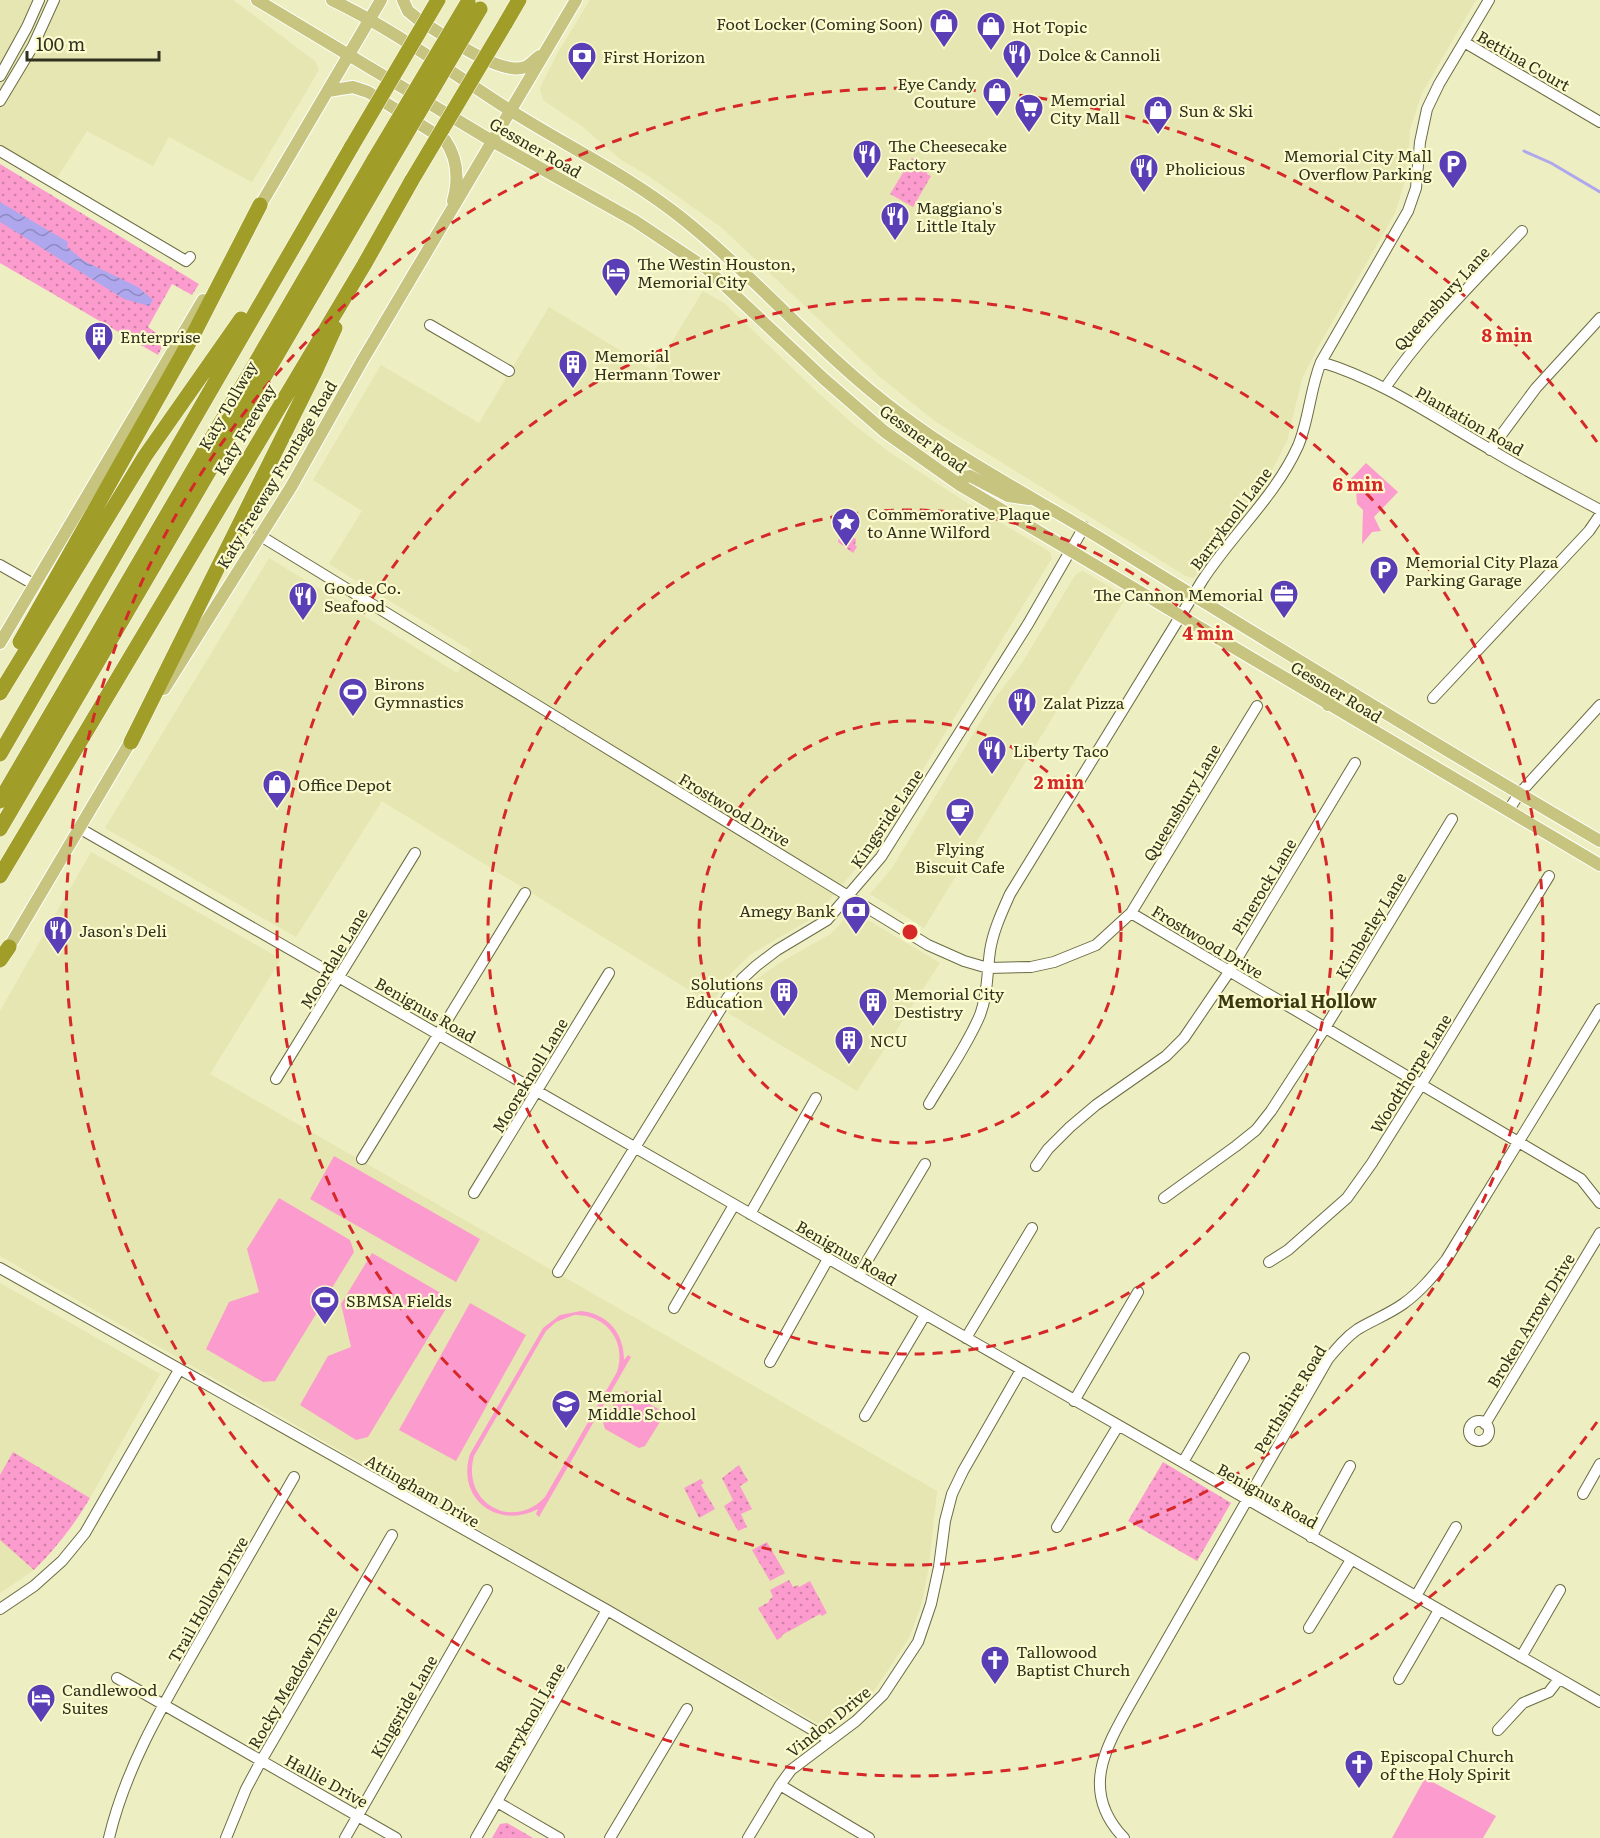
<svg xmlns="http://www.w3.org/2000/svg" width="1600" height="1838" font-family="Literata,serif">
  <defs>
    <pattern id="grass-dots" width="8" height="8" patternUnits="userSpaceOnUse" patternTransform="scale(1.5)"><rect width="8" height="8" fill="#fc9bcd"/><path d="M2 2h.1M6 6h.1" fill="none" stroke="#cd7fa6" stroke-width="1.8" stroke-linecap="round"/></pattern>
    <pattern id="water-waves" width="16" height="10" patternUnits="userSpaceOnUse" patternTransform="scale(1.5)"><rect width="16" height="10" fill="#aea7ee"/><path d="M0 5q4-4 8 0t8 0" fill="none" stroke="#8e89c0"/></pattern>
  </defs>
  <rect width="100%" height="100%" fill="#edeec1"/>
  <path fill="#e5e6b1" d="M 0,0 L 233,0 L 315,61 L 319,70 L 252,182 L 169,137 L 153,166 L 87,131 L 56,179 L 0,145 Z
    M 590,0 L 1476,0 L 1422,93 L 1410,129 L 1407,174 L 1395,213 L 1318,347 L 1302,379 L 1287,441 L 1267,480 L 1219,539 L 1194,578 L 1186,576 L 936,422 L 880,377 L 721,227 L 650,177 L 620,159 L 583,127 L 543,100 L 540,88 L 557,54 Z
    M 703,291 L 724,303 L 814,389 L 853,424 L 889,452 L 964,501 L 1050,552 L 1052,558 L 879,841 L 816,916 L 751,954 L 730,974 L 712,1004 L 382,801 L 296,937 L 105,828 L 269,558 L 457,673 L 472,651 L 329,564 L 362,511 L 313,480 L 381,365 L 479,423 L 549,307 L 654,371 Z
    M 1083,571 L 1126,597 L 924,928 L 870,894 L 892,868 L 995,698 L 1022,663 L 1076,574 Z
    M 91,852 L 281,959 L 210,1074 L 937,1491 L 929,1566 L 922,1602 L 909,1638 L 876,1688 L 849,1714 L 828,1729 L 0,1256 L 0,1011 Z
    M 856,913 L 940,963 L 857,1091 L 728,1013 L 740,996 L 757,979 L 778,964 L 832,933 L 849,914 Z
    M 0,1283 L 160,1374 L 90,1498 L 13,1453 L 0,1475 Z
    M 0,1540 L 34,1570 L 0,1593 Z"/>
  <path fill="url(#grass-dots)" d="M 912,158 L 925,166 L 927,174 L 931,176 L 913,207 L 890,194 Z
    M 0,164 L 199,284 L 192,295 L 172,284 L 148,327 L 166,340 L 158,355 L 0,263 Z
    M 843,533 L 856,539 L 855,545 L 857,547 L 853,553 L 838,542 L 839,536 Z
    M 13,1452 L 90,1498 C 74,1525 57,1547 34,1570 L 0,1540 L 0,1475 Z
    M 1163,1462 L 1231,1503 L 1197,1561 L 1128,1521 Z
    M 739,1465 L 748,1481 L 740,1486 L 752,1509 L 741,1514 L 747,1527 L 738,1531 L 724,1506 L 733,1500 L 722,1478 Z
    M 701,1479 L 704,1483 L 701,1485 L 715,1509 L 699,1518 L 684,1488 Z
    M 767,1542 L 785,1573 L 770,1581 L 752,1550 Z
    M 789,1580 L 793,1587 L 798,1585 L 799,1587 L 810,1581 L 827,1613 L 822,1616 L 820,1614 L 782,1635 L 782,1637 L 777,1640 L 758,1608 L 769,1602 L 769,1600 L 773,1597 L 770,1590 Z
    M 507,1823 L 533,1838 L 492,1838 L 500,1824 Z"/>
  <path fill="#fc9bcd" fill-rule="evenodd" d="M 1366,463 L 1398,492 L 1374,517 L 1381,531 L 1372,532 L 1362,544 L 1363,510 L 1357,504 L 1356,490 L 1347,483 Z
    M 334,1156 L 480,1239 L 456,1282 L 310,1199 Z
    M 279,1198 L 350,1240 L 354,1252 L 275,1381 L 263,1382 L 206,1349 L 229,1302 L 259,1292 L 247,1249 Z
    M 372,1253 L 444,1295 L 447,1307 L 368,1437 L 356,1440 L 300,1405 L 328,1356 L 351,1347 L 341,1304 Z
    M 470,1303 L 526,1335 L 456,1461 L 399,1430 Z
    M 581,1311 C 608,1314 624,1333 624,1360 L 628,1355 L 631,1357 L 539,1517 L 536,1514 L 538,1509 C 498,1530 456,1499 470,1454 L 543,1328 L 560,1315 ZM 574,1315 C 606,1314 627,1341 617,1372 L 545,1497 C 512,1532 461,1502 474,1456 L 546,1331 L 556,1322 Z
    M 627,1391 L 660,1410 L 663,1417 L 645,1446 L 639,1448 L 605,1429 L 603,1422 L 620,1393 Z
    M 1425,1778 L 1496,1816 L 1483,1838 L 1392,1838 Z"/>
  <path fill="url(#water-waves)" d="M 0,202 L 68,242 L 67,247 L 84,261 L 138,287 L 153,300 L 149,306 L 124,299 L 0,222 Z"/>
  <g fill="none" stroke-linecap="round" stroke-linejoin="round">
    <path stroke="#aea7ee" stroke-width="3" d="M 1524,151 L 1551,163 L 1600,192"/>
    <g stroke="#6c6c43" stroke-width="12">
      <path id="minor" d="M 1464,42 L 1600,122
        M 0,76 L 27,27 L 39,0
        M 0,101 L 33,46 L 54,0
        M 0,151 L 186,261 L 190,257
        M 430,325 L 509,371
        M 1321,362 C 1381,380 1434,417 1488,448 C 1524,470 1563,490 1600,510
        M 1385,388 C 1425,329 1473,283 1522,231
        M 1490,450 L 1536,388 L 1600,318
        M 259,535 L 566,723
        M 0,565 L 35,585
        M 1433,698 L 1589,531 L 1600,515
        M 569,725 L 928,945 L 964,961 L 988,968 L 1031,967 L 1054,962 L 1096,945 L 1131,913 L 1257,706
        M 1508,811 L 1519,794 L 1600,705
        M 79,828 L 1600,1702
        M 1131,913 L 1581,1179 L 1600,1203
        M 276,1079 L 415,853
        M 929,1104 C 946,1075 967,1046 980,1015 C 988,994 987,972 990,951 C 993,931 1002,912 1010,894 L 1202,581 C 1232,534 1275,497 1298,446 C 1309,420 1310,389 1321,362 L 1408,211 L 1416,188 L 1420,142 L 1427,109 L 1439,84 L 1489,0
        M 362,1159 L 525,893
        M 1036,1166 L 1048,1149 L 1070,1127 L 1096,1105 L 1166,1056 L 1184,1038 L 1229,972 L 1355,763
        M 474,1193 L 609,973
        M 1164,1198 L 1236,1146 L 1256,1130 L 1271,1111 L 1325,1028 L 1452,819
        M 750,1214 L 816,1098
        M 1269,1262 L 1288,1250 L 1347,1198 L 1372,1163 L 1421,1085 L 1549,876
        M 0,1268 L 607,1610 L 830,1740
        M 558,1272 L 728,997 L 742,979 L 756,966 L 777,950 L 827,920 L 881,857 L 1028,624 L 1084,527
        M 858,1276 L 925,1164
        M 674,1308 L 734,1205
        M 966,1338 L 1032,1228
        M 770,1362 L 828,1259
        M 1074,1401 L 1138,1292
        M 865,1416 L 925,1315
        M1469 1431a10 10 0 1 1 20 0a10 10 0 1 1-20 0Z
        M 1485,1424 L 1600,1233
        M 1183,1462 L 1244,1358
        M 1583,1494 L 1600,1464
        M 1057,1527 L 1118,1426
        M 1311,1537 L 1350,1466
        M 1416,1596 L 1456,1527
        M 0,1609 L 34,1586 L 62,1561 L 85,1533 L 179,1370
        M 1309,1628 L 1351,1560
        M 1521,1657 L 1560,1590
        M 117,1678 L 396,1838
        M 1399,1679 L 1439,1610
        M 1498,1730 L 1523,1703 L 1549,1692 L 1559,1679
        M 780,1785 L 869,1838
        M 497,1802 L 559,1838
        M 109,1838 C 126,1766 164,1703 201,1639 C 232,1585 263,1531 294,1477
        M 226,1838 L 246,1789 L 261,1761 L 392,1535
        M 345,1838 L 487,1590
        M 476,1838 L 607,1610
        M 610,1838 L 687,1709
        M 748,1838 L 780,1785 L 791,1770 L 856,1721 L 883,1695 L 918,1642 L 931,1604 L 939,1567 L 945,1521 L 952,1494 L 963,1471 L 1021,1370
        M 1124,1838 C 1078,1790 1107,1745 1134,1697 L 1328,1359 C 1337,1348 1346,1337 1358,1329 C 1373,1320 1389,1314 1403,1304 C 1420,1292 1433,1276 1446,1260 L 1600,1009"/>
    </g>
    <g stroke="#fff" stroke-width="14">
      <path id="major" d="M 257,0 L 492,141 L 635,221 L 707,269 L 824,379 L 885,432 L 960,485 L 1600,865
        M 332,0 C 395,30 450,72 508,109 C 566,146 630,176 683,219 C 759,280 822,356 900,414 C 969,466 1048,505 1121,551 C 1280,649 1439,747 1600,841
        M 403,0 L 408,11 L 419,20 C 441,33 500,77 525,67 C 530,65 535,59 540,56
        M 328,91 L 353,87 L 368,92 L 445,140 C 458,159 459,180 453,201
        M 257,211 L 381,0
        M 960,485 L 965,477 L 970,476 L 1008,496 L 1029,499
        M 0,643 L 203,300
        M 164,689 L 291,487 L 362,361 L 576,0
        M 1328,705 L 1340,685
        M 5,954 L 135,734"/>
    </g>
    <g stroke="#fff" stroke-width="16">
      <path id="highway" d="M 505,24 L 519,0
        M 20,642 L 190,341 L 260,205
        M 0,693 L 145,456 L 241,319
        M 131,742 L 315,372 L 335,328
        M 0,754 L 352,146
        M 0,801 L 375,158
        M 0,829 L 388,165
        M 0,876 L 364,265 L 412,180
        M 0,960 L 9,947"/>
    </g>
    <use href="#minor" stroke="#fff" stroke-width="10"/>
    <use href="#major" stroke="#c6c47e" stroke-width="12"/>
    <use href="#highway" stroke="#a09d28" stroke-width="15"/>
    <g stroke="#fff" stroke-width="16" stroke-linecap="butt">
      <path id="highway-bridge" d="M 352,146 L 438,0
        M 375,158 L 468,2
        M 388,165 L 480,9
        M 412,180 L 505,24"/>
    </g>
    <use href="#highway-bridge" stroke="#a09d28" stroke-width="15"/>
  </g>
  <g fill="none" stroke="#d62828" stroke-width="3" stroke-dasharray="10 8">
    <circle cx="910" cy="932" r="211"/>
    <circle cx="910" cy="932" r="422"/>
    <circle cx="910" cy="932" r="633"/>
    <path d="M1597 1422A844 844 0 1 1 1597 442"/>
  </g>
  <defs>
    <g id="shop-pin" transform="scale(1.5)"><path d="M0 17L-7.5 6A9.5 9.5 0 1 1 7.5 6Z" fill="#5a3eb6" stroke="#fbfbce"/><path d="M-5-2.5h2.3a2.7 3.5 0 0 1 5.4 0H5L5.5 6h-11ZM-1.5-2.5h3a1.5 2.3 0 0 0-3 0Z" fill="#fff"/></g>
    <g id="restaurant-pin" transform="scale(1.5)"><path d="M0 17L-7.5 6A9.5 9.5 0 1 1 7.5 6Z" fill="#5a3eb6" stroke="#fbfbce"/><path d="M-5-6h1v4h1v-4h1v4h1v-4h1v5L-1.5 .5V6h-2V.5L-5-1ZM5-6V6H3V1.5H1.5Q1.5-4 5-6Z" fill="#fff"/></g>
    <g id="bank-pin" transform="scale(1.5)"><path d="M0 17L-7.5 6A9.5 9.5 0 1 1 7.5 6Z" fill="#5a3eb6" stroke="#fbfbce"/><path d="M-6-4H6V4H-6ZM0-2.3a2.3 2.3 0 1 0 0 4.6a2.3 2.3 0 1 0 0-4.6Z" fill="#fff"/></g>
    <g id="supermarket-pin" transform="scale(1.5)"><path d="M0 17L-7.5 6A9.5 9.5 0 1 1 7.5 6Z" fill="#5a3eb6" stroke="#fbfbce"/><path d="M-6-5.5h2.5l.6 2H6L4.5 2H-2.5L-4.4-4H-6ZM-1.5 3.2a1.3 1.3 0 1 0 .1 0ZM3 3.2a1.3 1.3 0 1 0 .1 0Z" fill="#fff"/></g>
    <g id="parking-pin" transform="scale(1.5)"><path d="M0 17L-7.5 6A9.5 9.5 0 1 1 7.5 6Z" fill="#5a3eb6" stroke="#fbfbce"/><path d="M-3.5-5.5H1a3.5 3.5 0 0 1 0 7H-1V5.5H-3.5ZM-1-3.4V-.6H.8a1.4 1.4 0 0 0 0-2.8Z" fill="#fff"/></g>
    <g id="hotel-pin" transform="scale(1.5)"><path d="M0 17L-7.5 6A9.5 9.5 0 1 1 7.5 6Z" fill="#5a3eb6" stroke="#fbfbce"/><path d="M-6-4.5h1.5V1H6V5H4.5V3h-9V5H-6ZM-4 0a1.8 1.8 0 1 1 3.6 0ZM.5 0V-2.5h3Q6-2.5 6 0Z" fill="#fff"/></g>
    <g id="building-pin" transform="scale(1.5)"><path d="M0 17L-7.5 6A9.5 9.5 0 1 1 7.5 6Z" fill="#5a3eb6" stroke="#fbfbce"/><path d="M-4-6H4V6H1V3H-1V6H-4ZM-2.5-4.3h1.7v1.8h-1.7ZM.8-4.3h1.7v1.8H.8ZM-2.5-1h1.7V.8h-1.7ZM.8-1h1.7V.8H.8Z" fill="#fff"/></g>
    <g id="sight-pin" transform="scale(1.5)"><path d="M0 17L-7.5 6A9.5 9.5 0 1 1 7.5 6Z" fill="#5a3eb6" stroke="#fbfbce"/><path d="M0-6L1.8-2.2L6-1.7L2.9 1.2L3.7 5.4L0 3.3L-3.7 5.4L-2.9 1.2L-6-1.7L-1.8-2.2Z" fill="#fff"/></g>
    <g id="office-pin" transform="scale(1.5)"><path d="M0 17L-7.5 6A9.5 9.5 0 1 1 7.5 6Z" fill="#5a3eb6" stroke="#fbfbce"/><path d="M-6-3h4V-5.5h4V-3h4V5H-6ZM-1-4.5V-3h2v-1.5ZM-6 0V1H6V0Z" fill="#fff"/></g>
    <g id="stadium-pin" transform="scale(1.5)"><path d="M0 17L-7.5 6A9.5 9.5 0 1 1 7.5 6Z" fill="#5a3eb6" stroke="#fbfbce"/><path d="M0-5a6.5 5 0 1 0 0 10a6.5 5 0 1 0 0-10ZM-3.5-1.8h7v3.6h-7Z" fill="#fff"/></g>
    <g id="cafe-pin" transform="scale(1.5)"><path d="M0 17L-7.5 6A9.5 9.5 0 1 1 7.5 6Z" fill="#5a3eb6" stroke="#fbfbce"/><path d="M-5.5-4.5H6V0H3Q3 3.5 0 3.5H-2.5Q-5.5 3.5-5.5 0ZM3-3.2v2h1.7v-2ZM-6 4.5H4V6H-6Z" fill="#fff"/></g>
    <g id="school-pin" transform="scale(1.5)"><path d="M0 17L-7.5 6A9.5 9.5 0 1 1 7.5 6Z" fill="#5a3eb6" stroke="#fbfbce"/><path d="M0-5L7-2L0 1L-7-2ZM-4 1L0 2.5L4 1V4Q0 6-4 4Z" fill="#fff"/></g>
    <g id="church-pin" transform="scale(1.5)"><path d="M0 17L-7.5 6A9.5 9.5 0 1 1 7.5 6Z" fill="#5a3eb6" stroke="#fbfbce"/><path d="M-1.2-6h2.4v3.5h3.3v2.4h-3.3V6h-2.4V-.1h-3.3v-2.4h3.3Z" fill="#fff"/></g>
  </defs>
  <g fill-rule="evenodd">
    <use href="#shop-pin" x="944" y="23"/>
    <use href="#shop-pin" x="991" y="26"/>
    <use href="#restaurant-pin" x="1017" y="54"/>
    <use href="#bank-pin" x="582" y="56"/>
    <use href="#shop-pin" x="997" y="92"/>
    <use href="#supermarket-pin" x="1029" y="108"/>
    <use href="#shop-pin" x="1158" y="110"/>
    <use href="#restaurant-pin" x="867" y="154"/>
    <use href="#parking-pin" x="1453" y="164"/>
    <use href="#restaurant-pin" x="1144" y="168"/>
    <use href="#restaurant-pin" x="895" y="216"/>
    <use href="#hotel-pin" x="616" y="272"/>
    <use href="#building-pin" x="99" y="336"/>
    <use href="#building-pin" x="573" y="364"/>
    <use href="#sight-pin" x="846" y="522"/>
    <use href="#parking-pin" x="1384" y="570"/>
    <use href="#office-pin" x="1284" y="594"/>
    <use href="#restaurant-pin" x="303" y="596"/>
    <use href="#stadium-pin" x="353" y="692"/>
    <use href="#restaurant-pin" x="1022" y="702"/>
    <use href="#restaurant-pin" x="992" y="750"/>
    <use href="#shop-pin" x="277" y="784"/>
    <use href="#cafe-pin" x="960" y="812"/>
    <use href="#bank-pin" x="856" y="910"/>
    <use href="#restaurant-pin" x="58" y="930"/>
    <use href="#building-pin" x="784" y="992"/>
    <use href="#building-pin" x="873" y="1002"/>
    <use href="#building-pin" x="849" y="1040"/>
    <use href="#stadium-pin" x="325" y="1300"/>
    <use href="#school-pin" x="566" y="1404"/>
    <use href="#church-pin" x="995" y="1660"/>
    <use href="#hotel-pin" x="41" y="1698"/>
    <use href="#church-pin" x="1359" y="1764"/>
  </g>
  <g text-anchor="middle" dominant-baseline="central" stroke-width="4.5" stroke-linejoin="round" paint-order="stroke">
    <g font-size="16" fill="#31311f" stroke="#fbfbce" text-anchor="start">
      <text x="923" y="23" text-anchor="end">Foot Locker (Coming Soon)</text>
      <text x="1012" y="26">Hot Topic</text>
      <text x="1038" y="54">Dolce &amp; Cannoli</text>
      <text x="603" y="56">First Horizon</text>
      <text x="976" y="83" text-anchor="end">Eye Candy<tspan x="976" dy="18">Couture</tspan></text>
      <text x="1050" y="99">Memorial<tspan x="1050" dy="18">City Mall</tspan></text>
      <text x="1179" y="110">Sun &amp; Ski</text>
      <text x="888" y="145">The Cheesecake<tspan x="888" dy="18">Factory</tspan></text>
      <text x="1432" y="155" text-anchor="end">Memorial City Mall<tspan x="1432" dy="18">Overflow Parking</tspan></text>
      <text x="1165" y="168">Pholicious</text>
      <text x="916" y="207">Maggiano's<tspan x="916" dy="18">Little Italy</tspan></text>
      <text x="637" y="263">The Westin Houston,<tspan x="637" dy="18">Memorial City</tspan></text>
      <text x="120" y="336">Enterprise</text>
      <text x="594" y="355">Memorial<tspan x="594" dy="18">Hermann Tower</tspan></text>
      <text x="867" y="513">Commemorative Plaque<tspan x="867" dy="18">to Anne Wilford</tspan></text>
      <text x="1405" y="561">Memorial City Plaza<tspan x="1405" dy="18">Parking Garage</tspan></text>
      <text x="324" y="587">Goode Co.<tspan x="324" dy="18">Seafood</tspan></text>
      <text x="1263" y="594" text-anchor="end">The Cannon Memorial</text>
      <text x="374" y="683">Birons<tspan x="374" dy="18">Gymnastics</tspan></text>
      <text x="1043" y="702">Zalat Pizza</text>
      <text x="1013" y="750">Liberty Taco</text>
      <text x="298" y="784">Office Depot</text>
      <text x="960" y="848" text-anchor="middle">Flying<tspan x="960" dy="18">Biscuit Cafe</tspan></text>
      <text x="835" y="910" text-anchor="end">Amegy Bank</text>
      <text x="79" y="930">Jason's Deli</text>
      <text x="763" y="983" text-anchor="end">Solutions<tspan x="763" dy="18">Education</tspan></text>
      <text x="894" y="993">Memorial City<tspan x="894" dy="18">Destistry</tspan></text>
      <text x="870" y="1040">NCU</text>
      <text x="346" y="1300">SBMSA Fields</text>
      <text x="587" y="1395">Memorial<tspan x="587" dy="18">Middle School</tspan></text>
      <text x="1016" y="1651">Tallowood<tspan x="1016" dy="18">Baptist Church</tspan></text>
      <text x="62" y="1689">Candlewood<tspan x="62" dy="18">Suites</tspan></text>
      <text x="1380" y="1755">Episcopal Church<tspan x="1380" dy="18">of the Holy Spirit</tspan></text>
    </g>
    <g font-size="16" fill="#31311f" stroke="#fbfbce">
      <text transform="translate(1524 60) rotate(30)">Bettina Court</text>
      <text transform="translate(536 147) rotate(30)">Gessner Road</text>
      <text transform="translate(1441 298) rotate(-48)">Queensbury Lane</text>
      <text transform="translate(227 405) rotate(-60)">Katy Tollway</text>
      <text transform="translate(1470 420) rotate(30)">Plantation Road</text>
      <text transform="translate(244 429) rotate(-59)">Katy Freeway</text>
      <text transform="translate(924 438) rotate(36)">Gessner Road</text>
      <text transform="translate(276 474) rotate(-59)">Katy Freeway Frontage Road</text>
      <text transform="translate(1230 518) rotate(-53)">Barryknoll Lane</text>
      <text transform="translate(1337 691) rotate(31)">Gessner Road</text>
      <text transform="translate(1181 802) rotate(-59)">Queensbury Lane</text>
      <text transform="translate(735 809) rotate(31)">Frostwood Drive</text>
      <text transform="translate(886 818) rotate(-56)">Kingsride Lane</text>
      <text transform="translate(1263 886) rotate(-59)">Pinerock Lane</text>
      <text transform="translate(1370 925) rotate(-59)">Kimberley Lane</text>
      <text transform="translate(1208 941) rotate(31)">Frostwood Drive</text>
      <text transform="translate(333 958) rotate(-59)">Moordale Lane</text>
      <text transform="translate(426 1009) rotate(30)">Benignus Road</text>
      <text transform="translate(1410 1073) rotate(-58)">Woodthorpe Lane</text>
      <text transform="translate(529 1075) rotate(-59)">Mooreknoll Lane</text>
      <text transform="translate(847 1252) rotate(30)">Benignus Road</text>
      <text transform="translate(1530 1320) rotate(-59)">Broken Arrow Drive</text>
      <text transform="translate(1289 1399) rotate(-59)">Perthshire Road</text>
      <text transform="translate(423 1490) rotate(30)">Attingham Drive</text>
      <text transform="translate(1268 1495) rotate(30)">Benignus Road</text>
      <text transform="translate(207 1599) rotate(-60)">Trail Hollow Drive</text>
      <text transform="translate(292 1677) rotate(-60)">Rocky Meadow Drive</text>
      <text transform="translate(403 1706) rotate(-60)">Kingsride Lane</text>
      <text transform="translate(529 1717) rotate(-60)">Barryknoll Lane</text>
      <text transform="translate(828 1721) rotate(-39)">Vindon Drive</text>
      <text transform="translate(327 1780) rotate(29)">Hallie Drive</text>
    </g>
    <g font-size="18" font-weight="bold" fill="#3a3911" stroke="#fbfbce">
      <text x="1297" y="1000">Memorial Hollow</text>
    </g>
  </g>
  <circle cx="910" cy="932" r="9" fill="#d62828" stroke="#fbfbce" stroke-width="3"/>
  <g font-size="18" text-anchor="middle" font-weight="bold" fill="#d62828" stroke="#fbfbce" stroke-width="4.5" stroke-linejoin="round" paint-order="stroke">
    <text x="1507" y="342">8 min</text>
    <text x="1358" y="491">6 min</text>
    <text x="1208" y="640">4 min</text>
    <text x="1059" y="789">2 min</text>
  </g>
  <path d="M27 51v9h132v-9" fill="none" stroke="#31311f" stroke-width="3"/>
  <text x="36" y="51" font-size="18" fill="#31311f" stroke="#fbfbce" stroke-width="4.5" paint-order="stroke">100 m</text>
</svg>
